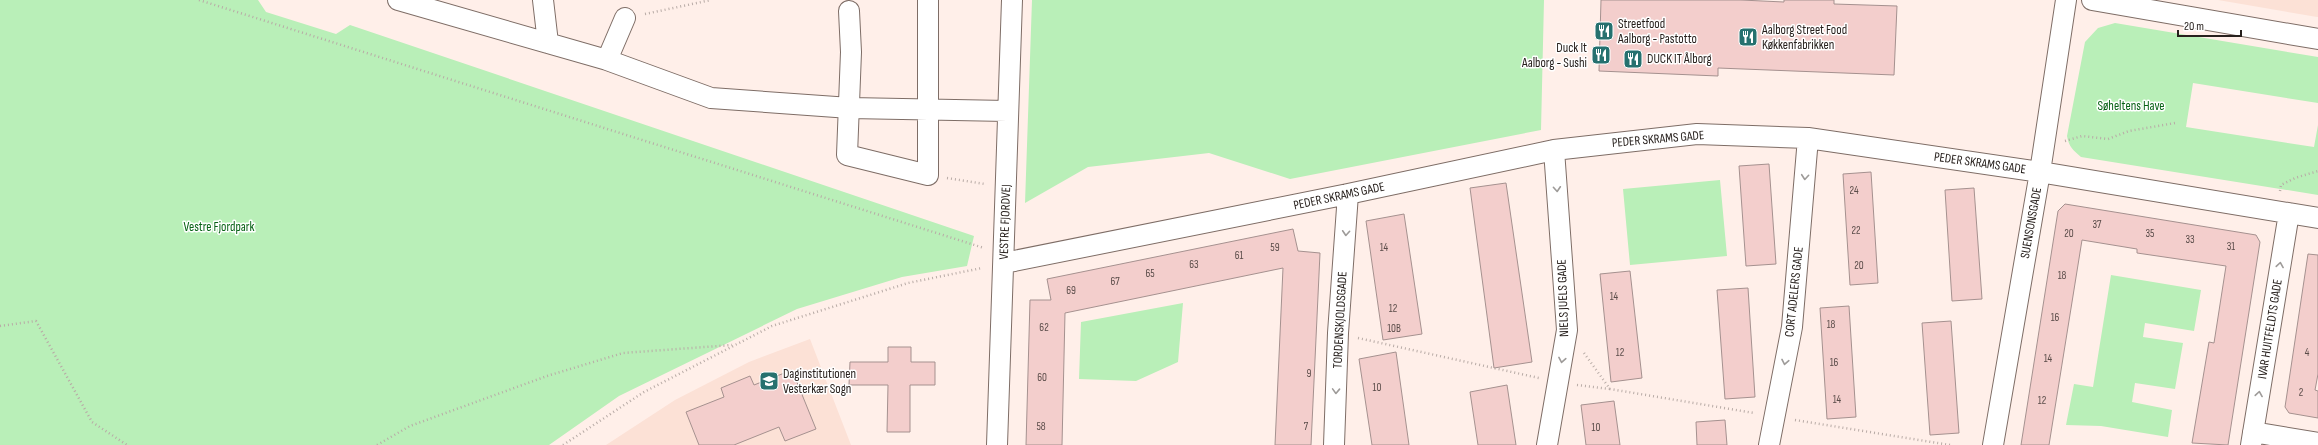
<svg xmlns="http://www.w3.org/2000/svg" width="2318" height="445" font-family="'Sofia Sans Condensed',sans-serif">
  <rect width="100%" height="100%" fill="#ffefe9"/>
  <path fill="#fce1d6" d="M 2218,0 L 2318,0 L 2318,17 L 2317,17 Z
    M 810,339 L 851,445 L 606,445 L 675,400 L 749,362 Z"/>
  <path fill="#b9efb8" d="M 0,0 L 258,0 L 266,12 L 336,34 L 350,25 L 974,236 L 967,266 L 902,277 L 797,309 L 619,396 L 549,445 L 0,445 Z
    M 1032,0 L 1544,0 L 1541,130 L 1290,179 L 1209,153 L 1088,167 L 1025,203 Z
    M 2115,23 L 2318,57 L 2318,103 L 2193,83 L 2186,127 L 2314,147 L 2318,125 L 2318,195 L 2081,157 C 2073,150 2069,147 2067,136 L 2085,42 L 2098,28 Z
    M 1720,180 L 1727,256 L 1630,265 L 1623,189 Z
    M 2111,275 L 2201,290 L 2194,331 L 2145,323 L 2143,337 L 2183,343 L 2175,389 L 2135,383 L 2132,402 L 2172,410 L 2168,437 L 2101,426 L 2066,425 L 2074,384 L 2093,387 Z
    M 1183,303 L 1178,362 L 1136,381 L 1079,379 L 1081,322 Z"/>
  <path fill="#f3cecc" stroke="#a5918f" d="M 1601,0 L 1741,0 L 1784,2 L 1784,0 L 1834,0 L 1834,4 L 1897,6 L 1894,75 L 1718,68 L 1718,76 L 1599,71 Z
    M 1769,164 L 1776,264 L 1746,266 L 1739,166 Z
    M 1871,172 L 1878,283 L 1850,285 L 1843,174 Z
    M 1506,183 L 1532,362 L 1494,368 L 1470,188 Z
    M 1974,188 L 1982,299 L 1952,301 L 1945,190 Z
    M 2065,204 L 2256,235 L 2260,242 L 2228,445 L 2192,443 L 2209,342 L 2214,343 L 2226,266 L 2137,253 L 2137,249 L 2082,240 L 2049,445 L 2021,445 L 2058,211 Z
    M 1404,214 L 1422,334 L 1383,340 L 1366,221 Z
    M 1293,229 L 1298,251 L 1320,253 L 1311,445 L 1275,445 L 1283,268 L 1065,313 L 1062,445 L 1026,445 L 1030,300 L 1051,300 L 1047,279 Z
    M 2308,254 L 2318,255 L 2318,374 L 2315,390 L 2318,391 L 2318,418 L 2289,413 L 2285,407 Z
    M 1630,271 L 1642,378 L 1611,382 L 1600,274 Z
    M 1748,288 L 1755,397 L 1725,399 L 1717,290 Z
    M 1849,306 L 1856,417 L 1827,419 L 1820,308 Z
    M 1951,321 L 1959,433 L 1930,435 L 1922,323 Z
    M 888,347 L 911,347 L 911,362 L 935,362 L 935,385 L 910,385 L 910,432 L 887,432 L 888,385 L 849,385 L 850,362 L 888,362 Z
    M 1396,352 L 1409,445 L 1372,445 L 1359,359 Z
    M 792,370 L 816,429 L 785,441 L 779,427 L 734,445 L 699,445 L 686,412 L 724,397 L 721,388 L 750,376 L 754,385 Z
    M 1507,385 L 1516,445 L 1478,445 L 1470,392 Z
    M 1614,401 L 1620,445 L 1586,445 L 1581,405 Z
    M 1725,420 L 1727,445 L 1697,445 L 1696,422 Z"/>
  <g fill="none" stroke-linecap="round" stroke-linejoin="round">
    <g stroke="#7e6d66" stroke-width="22">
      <path id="minor" d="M 398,0 L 607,60
        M 543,0 L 548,43
        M 2092,0 L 2318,39
        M 849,11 L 851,52 L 847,155 L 928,175 L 928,0
        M 625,18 L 607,60 L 711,98 L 850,108 L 1007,111
        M 1004,263 L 1348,194 L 1554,150 L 1697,134 L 1808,138 L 2040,172 L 2318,218
        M 2253,432 L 2318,443
        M 997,445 L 1012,0
        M 1334,445 L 1338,333 L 1348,194
        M 1547,445 L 1567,330 L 1554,150
        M 1769,445 L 1792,327 L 1808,138
        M 1993,445 L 2040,172 L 2066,0
        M 2251,445 L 2289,213"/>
    </g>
    <path stroke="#b8aba6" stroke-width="2.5" stroke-dasharray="1 3" stroke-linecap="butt" d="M 199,0 L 984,248
      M 645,14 L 711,0
      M 2065,141 L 2082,136 L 2108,139 L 2129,131 L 2175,123
      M 947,178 L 985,184
      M 2280,191 L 2281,185 L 2295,178 L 2318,171
      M 0,326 L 36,321 L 92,422 L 127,445
      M 1358,338 L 1539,378
      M 1584,353 L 1610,389 L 1754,413
      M 1577,385 L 1610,389
      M 1795,420 L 1950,445
      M 377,445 L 410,426 L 547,376 L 623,353 L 732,345
      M 563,445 L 644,392 L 772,326 L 908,283 L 982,268"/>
    <use href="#minor" stroke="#fff" stroke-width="20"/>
  </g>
  <defs><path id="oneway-chevron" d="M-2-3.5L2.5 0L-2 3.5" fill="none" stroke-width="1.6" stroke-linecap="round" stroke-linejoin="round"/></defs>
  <g stroke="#9e9b99">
    <use href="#oneway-chevron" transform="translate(1805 177) rotate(95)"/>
    <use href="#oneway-chevron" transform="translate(1557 189) rotate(86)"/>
    <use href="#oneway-chevron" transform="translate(1346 233) rotate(94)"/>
    <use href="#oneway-chevron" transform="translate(2280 265) rotate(-81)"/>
    <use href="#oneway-chevron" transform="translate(1562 360) rotate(100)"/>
    <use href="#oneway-chevron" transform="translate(1785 362) rotate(101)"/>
    <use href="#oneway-chevron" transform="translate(1336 391) rotate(92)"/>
    <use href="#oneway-chevron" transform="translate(2259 394) rotate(-81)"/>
  </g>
  <defs>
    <g id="restaurant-square" transform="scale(1)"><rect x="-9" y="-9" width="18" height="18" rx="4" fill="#26716f" stroke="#fff"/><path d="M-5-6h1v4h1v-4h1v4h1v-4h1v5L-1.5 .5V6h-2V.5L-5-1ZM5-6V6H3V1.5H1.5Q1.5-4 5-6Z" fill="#fff"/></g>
    <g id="school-square" transform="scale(1)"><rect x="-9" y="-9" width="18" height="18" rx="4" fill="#26716f" stroke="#fff"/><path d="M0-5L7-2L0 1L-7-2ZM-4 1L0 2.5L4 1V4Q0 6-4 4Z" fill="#fff"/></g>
  </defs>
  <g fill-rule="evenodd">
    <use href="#restaurant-square" x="1604" y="31"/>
    <use href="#restaurant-square" x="1748" y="37"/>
    <use href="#restaurant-square" x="1601" y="55"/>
    <use href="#restaurant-square" x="1633" y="59"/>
    <use href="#school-square" x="769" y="381"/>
  </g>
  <g text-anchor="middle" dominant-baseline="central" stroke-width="3" stroke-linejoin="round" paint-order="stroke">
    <g font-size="11" fill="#5a4c49">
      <text x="1854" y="190">24</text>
      <text x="2097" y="224">37</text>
      <text x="1856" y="230">22</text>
      <text x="2069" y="233">20</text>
      <text x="2150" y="233">35</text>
      <text x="2190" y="239">33</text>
      <text x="2231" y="246">31</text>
      <text x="1275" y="247">59</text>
      <text x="1384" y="247">14</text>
      <text x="1239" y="255">61</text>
      <text x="1194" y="264">63</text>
      <text x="1859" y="265">20</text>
      <text x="1150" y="273">65</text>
      <text x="2062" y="275">18</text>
      <text x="1115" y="281">67</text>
      <text x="1071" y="290">69</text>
      <text x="1614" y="296">14</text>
      <text x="1393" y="308">12</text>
      <text x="2055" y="317">16</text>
      <text x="1831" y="324">18</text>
      <text x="1044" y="327">62</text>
      <text x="1394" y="328">10B</text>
      <text x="1620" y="352">12</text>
      <text x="2307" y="352">4</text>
      <text x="2048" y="358">14</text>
      <text x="1834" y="362">16</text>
      <text x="1309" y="373">9</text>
      <text x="1042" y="377">60</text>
      <text x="1377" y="387">10</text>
      <text x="2301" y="392">2</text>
      <text x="1837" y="399">14</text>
      <text x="2042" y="400">12</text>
      <text x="1041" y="426">58</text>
      <text x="1306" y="426">7</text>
      <text x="1596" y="427">10</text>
    </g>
    <g font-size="13" fill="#27201d" stroke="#fff" text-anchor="start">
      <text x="1618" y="24">Streetfood<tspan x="1618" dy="15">Aalborg - Pastotto</tspan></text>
      <text x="1762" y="30">Aalborg Street Food<tspan x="1762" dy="15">Køkkenfabrikken</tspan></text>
      <text x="1587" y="48" text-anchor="end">Duck It<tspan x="1587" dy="15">Aalborg - Sushi</tspan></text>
      <text x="1647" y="59">DUCK IT Ålborg</text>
      <text x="783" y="374">Daginstitutionen<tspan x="783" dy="15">Vesterkær Sogn</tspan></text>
    </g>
    <g font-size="13" fill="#076215" stroke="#fff">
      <text x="2131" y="106">Søheltens Have</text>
      <text x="219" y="227">Vestre Fjordpark</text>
    </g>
    <g font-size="13" fill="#27201d" stroke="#fff">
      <text transform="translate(1658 139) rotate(-5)">PEDER SKRAMS GADE</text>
      <text transform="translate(1980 163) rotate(8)">PEDER SKRAMS GADE</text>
      <text transform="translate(1339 196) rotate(-12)">PEDER SKRAMS GADE</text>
      <text transform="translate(1005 222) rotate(-88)">VESTRE FJORDVEJ</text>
      <text transform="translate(2031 223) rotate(-80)">SUENSONSGADE</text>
      <text transform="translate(1794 292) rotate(-84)">CORT ADELERS GADE</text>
      <text transform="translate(1563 298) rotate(-92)">NIELS JUELS GADE</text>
      <text transform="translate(1340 320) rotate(-87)">TORDENSKJOLDSGADE</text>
      <text transform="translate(2270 329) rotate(-81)">IVAR HUITFELDTS GADE</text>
    </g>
  </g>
  <path d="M2178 30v6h63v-6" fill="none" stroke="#27201d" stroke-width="2"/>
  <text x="2184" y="30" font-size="12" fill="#27201d" stroke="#ffffff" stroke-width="3" paint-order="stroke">20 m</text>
</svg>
